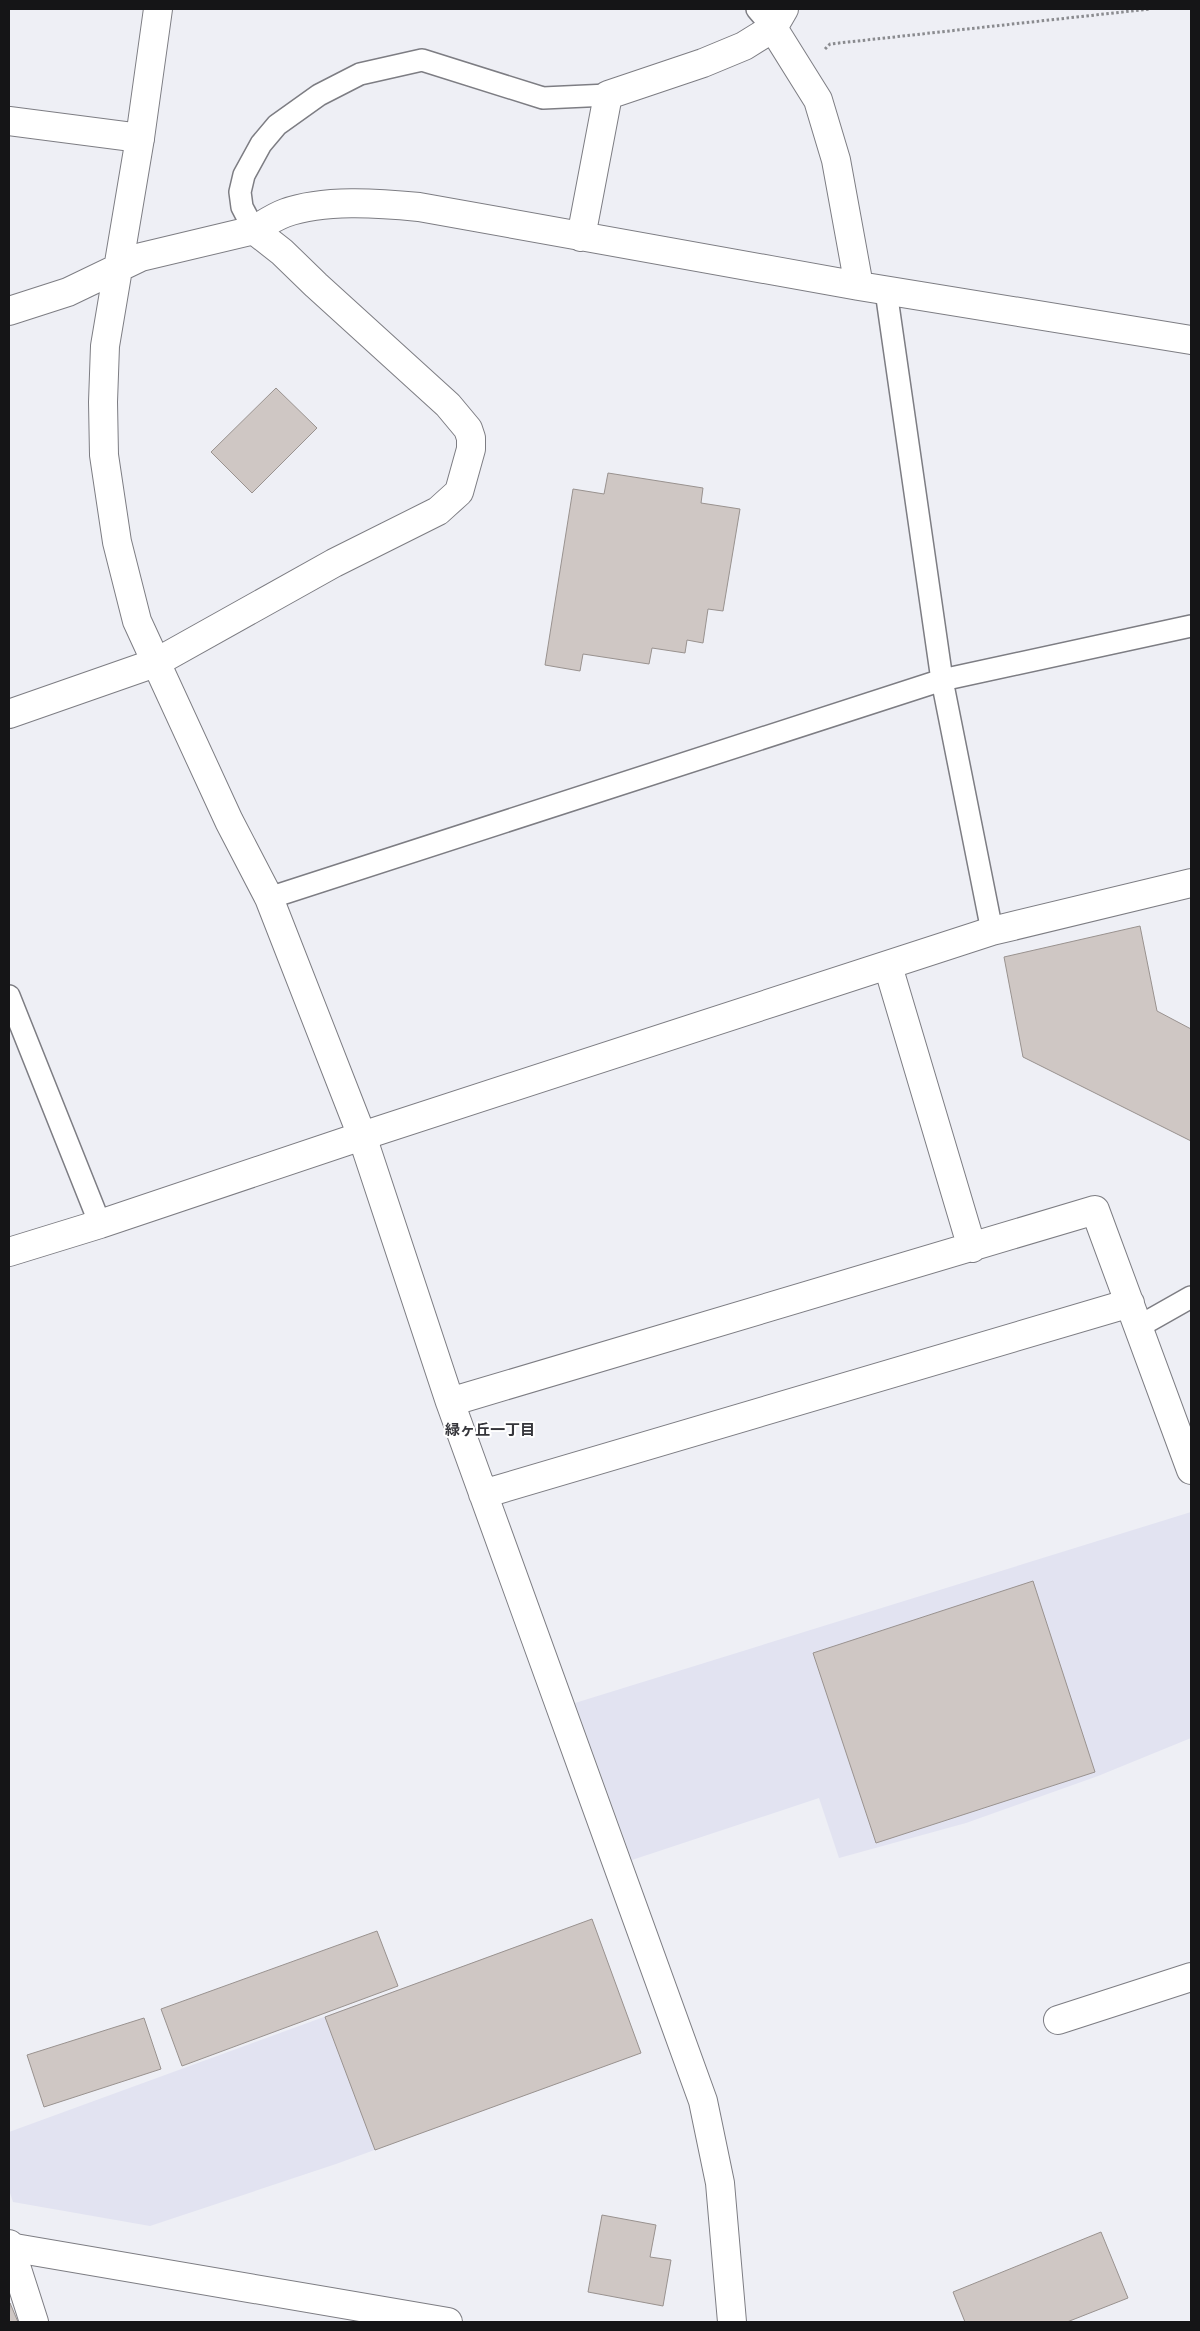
<svg xmlns="http://www.w3.org/2000/svg" width="1200" height="2331" font-family="'Space Grotesk','Noto Sans JP',sans-serif">
  <rect width="100%" height="100%" fill="#eeeff5"/>
  <path fill="#e2e3f1" d="M 1191,1512 L 1191,1738 L 1098,1776 L 966,1823 L 839,1858 L 819,1798 L 632,1860 L 575,1703 Z
    M 592,1919 L 641,2053 L 336,2164 L 150,2226 L 13,2202 L 9,2190 L 9,2132 Z"/>
  <path fill="#cfc7c4" stroke="#99928f" d="M 276,388 L 317,428 L 252,493 L 211,452 Z
    M 608,473 L 703,488 L 701,503 L 740,509 L 723,611 L 708,609 L 703,643 L 687,640 L 685,653 L 652,648 L 649,664 L 583,654 L 580,671 L 545,665 L 573,489 L 604,494 Z
    M 1140,926 L 1157,1011 L 1191,1029 L 1191,1141 L 1023,1057 L 1004,957 Z
    M 1033,1581 L 1095,1772 L 876,1843 L 813,1653 Z
    M 592,1919 L 641,2053 L 375,2150 L 325,2017 Z
    M 377,1931 L 398,1986 L 182,2066 L 161,2009 Z
    M 144,2018 L 161,2069 L 44,2107 L 27,2055 Z
    M 602,2215 L 656,2225 L 650,2257 L 671,2260 L 663,2306 L 588,2292 Z
    M 1101,2232 L 1128,2298 L 1067,2322 L 965,2322 L 953,2292 Z
    M 10,2303 L 18,2322 L 9,2322 Z"/>
  <g fill="none" stroke-linecap="round" stroke-linejoin="round">
    <g stroke="#7d7d83" stroke-width="24">
      <path id="lane" d="M 757,9 L 773,28
        M 254,230 L 242,207 L 240,192 L 244,175 L 261,144 L 277,125 L 319,95 L 360,74 L 422,60 L 543,98 L 608,95
        M 886,291 L 942,680 L 992,931
        M 269,898 L 942,680 L 1191,626
        M 9,996 L 100,1224
        M 1138,1327 L 1191,1297"/>
    </g>
    <g stroke="#7d7d83" stroke-width="30">
      <path id="street" d="M 773,28 L 818,100 L 836,160 L 859,286
        M 9,121 L 140,138
        M 581,237 L 608,95 L 703,63 L 744,46 L 773,28 L 784,9
        M 9,714 L 155,663 L 334,563 L 438,511 L 459,492 L 471,449 L 471,438 L 468,429 L 448,405 L 316,285 L 282,252 L 254,230 C 264,224 274,217 285,213 C 323,199 379,203 419,207 L 859,286 L 1191,340
        M 888,966 L 972,1248
        M 362,1136 L 450,1402 L 703,2101 L 720,2183 L 732,2322
        M 9,1252 L 100,1224 L 362,1136 L 992,931 L 1191,883
        M 450,1402 L 1095,1210 L 1191,1470
        M 483,1494 L 1130,1303
        M 1058,2020 L 1191,1977
        M 9,2244 L 34,2322"/>
    </g>
    <g stroke="#7d7d83" stroke-width="30">
      <path id="secondary" d="M 158,9 L 140,138 L 105,346 L 103,402 L 104,455 L 117,542 L 137,621 L 229,821 L 269,898 L 362,1136
        M 9,311 L 68,292 L 141,257 L 254,230
        M 9,2247 L 448,2322"/>
    </g>
    <path stroke="#8a8b8f" stroke-width="3" stroke-dasharray="2.5 2.5" stroke-linecap="butt" d="M 825,49 L 830,44 L 1150,9"/>
    <use href="#lane" stroke="#fff" stroke-width="21"/>
    <use href="#street" stroke="#fff" stroke-width="28"/>
    <use href="#secondary" stroke="#fff" stroke-width="28"/>
  </g>
  <g text-anchor="middle" dominant-baseline="central" stroke-width="4" stroke-linejoin="round" paint-order="stroke">
    <g font-size="15" font-weight="bold" fill="#35353a" stroke="#fff">
      <text x="490" y="1429">緑ヶ丘一丁目</text>
    </g>
  </g>
  <rect width="1200" height="2331" fill="none" stroke="#151517" stroke-width="20"/>
</svg>
